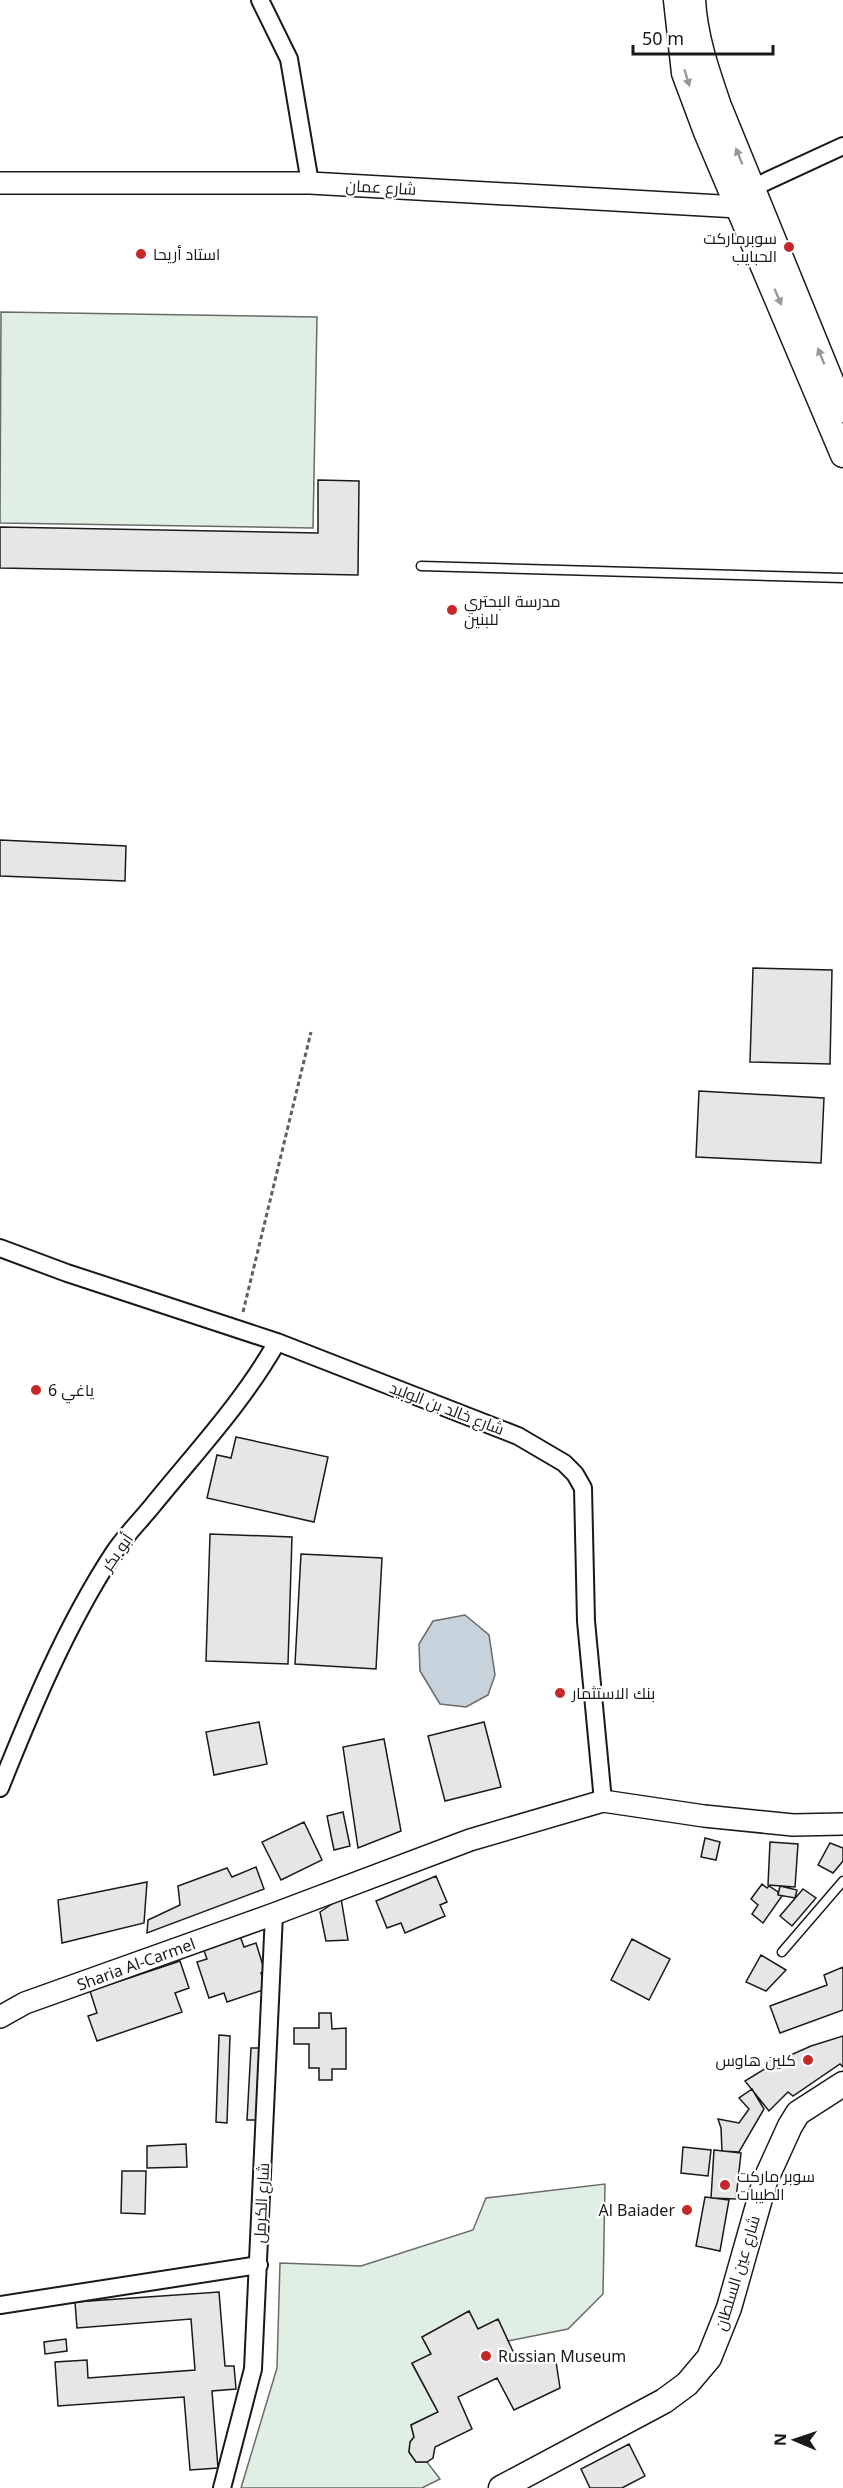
<svg xmlns="http://www.w3.org/2000/svg" width="843" height="2488" font-family="'Noto Sans',Cairo,sans-serif">
  <rect width="100%" height="100%" fill="#fff"/>
  <path fill="#e0efe3" stroke="#6a6a6a" stroke-width="1.5" d="M 1,312 L 317,317 L 313,528 L 0,523 Z
    M 605,2184 L 603,2294 L 568,2329 L 508,2341 L 498,2320 L 478,2329 L 469,2311 L 422,2337 L 431,2354 L 412,2364 L 438,2412 L 411,2425 L 414,2437 L 410,2442 L 409,2452 L 416,2462 L 427,2462 L 440,2479 L 422,2488 L 241,2488 L 277,2368 L 280,2263 L 361,2266 L 473,2230 L 486,2198 Z"/>
  <path fill="#c6d2dc" stroke="#6a6a6a" stroke-width="1.5" d="M 465,1615 L 489,1635 L 495,1675 L 488,1695 L 466,1707 L 440,1704 L 420,1671 L 419,1644 L 433,1621 Z"/>
  <path fill="#e6e6e6" stroke="#1a1a1a" stroke-width="1.5" d="M 318,480 L 359,481 L 358,575 L 0,568 L 0,527 L 318,533 Z
    M 0,840 L 126,846 L 125,881 L 0,876 Z
    M 753,968 L 832,970 L 830,1064 L 750,1062 Z
    M 699,1091 L 824,1098 L 821,1163 L 696,1157 Z
    M 236,1437 L 328,1457 L 314,1522 L 207,1498 L 217,1455 L 231,1458 Z
    M 210,1534 L 292,1537 L 288,1664 L 206,1661 Z
    M 301,1554 L 382,1558 L 376,1669 L 295,1664 Z
    M 259,1722 L 267,1764 L 214,1775 L 206,1732 Z
    M 484,1722 L 501,1787 L 445,1801 L 428,1736 Z
    M 384,1739 L 401,1831 L 358,1848 L 343,1747 Z
    M 343,1812 L 350,1846 L 334,1850 L 327,1816 Z
    M 304,1822 L 322,1860 L 281,1880 L 262,1842 Z
    M 705,1838 L 720,1842 L 716,1860 L 701,1857 Z
    M 770,1842 L 798,1844 L 795,1887 L 768,1885 Z
    M 830,1843 L 843,1848 L 843,1861 L 833,1873 L 818,1865 Z
    M 256,1867 L 264,1889 L 147,1933 L 148,1920 L 180,1905 L 178,1886 L 227,1868 L 232,1877 Z
    M 436,1876 L 447,1902 L 440,1905 L 445,1916 L 405,1933 L 401,1923 L 387,1928 L 376,1901 Z
    M 147,1882 L 144,1923 L 62,1943 L 58,1900 Z
    M 762,1884 L 767,1888 L 769,1886 L 778,1892 L 778,1895 L 782,1896 L 763,1923 L 752,1914 L 758,1905 L 751,1899 Z
    M 780,1886 L 797,1890 L 795,1898 L 778,1895 Z
    M 803,1889 L 816,1898 L 792,1926 L 780,1916 Z
    M 341,1898 L 348,1940 L 326,1941 L 320,1912 Z
    M 240,1936 L 244,1947 L 256,1943 L 265,1972 L 261,1973 L 266,1989 L 227,2002 L 224,1993 L 209,1998 L 197,1962 L 207,1959 L 203,1948 Z
    M 632,1939 L 670,1959 L 649,2000 L 611,1980 Z
    M 761,1955 L 786,1970 L 766,1991 L 746,1982 Z
    M 180,1961 L 189,1988 L 175,1993 L 182,2012 L 97,2041 L 88,2016 L 97,2013 L 90,1991 Z
    M 843,1967 L 843,2010 L 780,2033 L 770,2006 L 827,1985 L 824,1975 Z
    M 319,2013 L 331,2013 L 332,2029 L 346,2028 L 346,2069 L 332,2069 L 332,2080 L 319,2080 L 319,2068 L 309,2068 L 309,2044 L 294,2044 L 294,2028 L 319,2028 Z
    M 219,2035 L 230,2036 L 227,2123 L 216,2122 Z
    M 843,2036 L 843,2067 L 840,2064 L 793,2096 L 788,2092 L 769,2111 L 745,2081 L 768,2067 L 765,2062 L 773,2058 L 775,2062 L 811,2046 Z
    M 251,2048 L 261,2048 L 257,2120 L 247,2120 Z
    M 752,2089 L 764,2109 L 739,2152 L 722,2151 L 721,2128 L 718,2119 L 739,2123 L 749,2109 L 739,2098 Z
    M 186,2144 L 187,2167 L 147,2168 L 147,2146 Z
    M 683,2147 L 711,2150 L 708,2176 L 681,2173 Z
    M 714,2150 L 741,2153 L 736,2199 L 711,2198 Z
    M 122,2171 L 146,2171 L 145,2214 L 121,2213 Z
    M 705,2197 L 729,2200 L 720,2251 L 696,2246 Z
    M 219,2292 L 225,2366 L 234,2366 L 236,2389 L 212,2391 L 218,2468 L 190,2470 L 184,2397 L 58,2406 L 55,2362 L 87,2360 L 88,2378 L 195,2370 L 191,2319 L 77,2328 L 75,2302 Z
    M 469,2311 L 478,2329 L 498,2319 L 517,2360 L 555,2355 L 560,2388 L 514,2410 L 497,2378 L 458,2397 L 472,2429 L 435,2447 L 433,2458 L 427,2462 L 416,2462 L 409,2452 L 410,2442 L 414,2437 L 411,2425 L 438,2412 L 412,2363 L 431,2354 L 422,2337 Z
    M 66,2339 L 67,2351 L 45,2354 L 44,2342 Z
    M 629,2444 L 645,2476 L 622,2488 L 590,2488 L 581,2469 Z"/>
  <g fill="none" stroke-linecap="round" stroke-linejoin="round">
    <g stroke="#1a1a1a" stroke-width="11">
      <path id="service" d="M 421,566 L 843,578
        M 782,1952 L 843,1881"/>
    </g>
    <g stroke="#1a1a1a" stroke-width="20">
      <path id="minor" d="M 260,0 L 289,59 L 310,183
        M 752,188 L 843,146
        M 0,1248 L 67,1273 L 277,1342 L 518,1436 L 564,1463 L 575,1474 L 583,1488 L 586,1621 L 603,1801
        M 0,1788 C 32,1708 66,1626 113,1554 C 124,1537 140,1521 153,1505 C 196,1452 243,1402 277,1342
        M 0,2305 L 259,2265
        M 222,2488 L 253,2369 L 274,1914"/>
    </g>
    <g stroke="#1a1a1a" stroke-width="24">
      <path id="tertiary" d="M 0,183 L 310,183 L 738,207 L 747,196
        M 0,2017 L 25,2003 L 274,1914 L 470,1840 L 603,1801 L 704,1816 L 793,1825 L 843,1824"/>
    </g>
    <g stroke="#1a1a1a" stroke-width="27">
      <path id="secondary" d="M 676,0 L 684,73 L 706,132 L 843,455
        M 693,0 C 695,37 707,71 719,106 L 843,410
        M 501,2488 L 664,2401 L 687,2384 L 709,2358 L 729,2308 L 765,2181 L 790,2126 L 798,2113 L 843,2084"/>
    </g>
    <path stroke="#5f5f5f" stroke-width="3" stroke-dasharray="4.5 3" stroke-linecap="butt" d="M 243,1312 L 311,1032"/>
    <use href="#service" stroke="#fff" stroke-width="8"/>
    <use href="#minor" stroke="#fff" stroke-width="16"/>
    <use href="#tertiary" stroke="#fff" stroke-width="21"/>
    <use href="#secondary" stroke="#fff" stroke-width="24"/>
  </g>
  <defs><path id="oneway-solid" d="M-6-.8H1V-3.2L6.5 0L1 3.2V.8H-6Z" transform="scale(1.5)"/></defs>
  <g fill="#989898">
    <use href="#oneway-solid" transform="translate(687 78) rotate(73)"/>
    <use href="#oneway-solid" transform="translate(739 156) rotate(-112)"/>
    <use href="#oneway-solid" transform="translate(778 297) rotate(67)"/>
    <use href="#oneway-solid" transform="translate(821 356) rotate(-112)"/>
  </g>
  <g fill="#c62828" stroke="#fff" stroke-width="2">
    <circle cx="789" cy="247" r="6"/>
    <circle cx="141" cy="254" r="6"/>
    <circle cx="452" cy="610" r="6"/>
    <circle cx="36" cy="1390" r="6"/>
    <circle cx="560" cy="1693" r="6"/>
    <circle cx="808" cy="2060" r="6"/>
    <circle cx="725" cy="2185" r="6"/>
    <circle cx="687" cy="2210" r="6"/>
    <circle cx="486" cy="2356" r="6"/>
  </g>
  <g text-anchor="middle" dominant-baseline="central" stroke-width="4.5" stroke-linejoin="round" paint-order="stroke">
    <g font-size="16" fill="#1a1a1a" stroke="#fff">
      <text transform="translate(381 187) rotate(3)">شارع عمان</text>
      <text transform="translate(447 1408) rotate(21)">شارع خالد بن الوليد</text>
      <text transform="translate(117 1552) rotate(-55)">أبو بكر</text>
      <text transform="translate(136 1964) rotate(-20)">Sharia Al-Carmel</text>
      <text transform="translate(261 2203) rotate(-87)">شارع الكرمل</text>
      <text transform="translate(737 2273) rotate(-73)">شارع عين السلطان</text>
    </g>
    <g font-size="16" fill="#1a1a1a" stroke="#fff" text-anchor="start">
      <text x="777" y="238" text-anchor="end">سوبرماركت<tspan x="777" dy="18">الحبايب</tspan></text>
      <text x="153" y="254">استاد أريحا</text>
      <text x="464" y="601">مدرسة البحتري<tspan x="464" dy="18">للبنين</tspan></text>
      <text x="48" y="1390">ياغي 6</text>
      <text x="572" y="1693">بنك الاستثمار</text>
      <text x="796" y="2060" text-anchor="end">كلين هاوس</text>
      <text x="737" y="2176">سوبر ماركت<tspan x="737" dy="18">الطيبات</tspan></text>
      <text x="675" y="2210" text-anchor="end">Al Baiader</text>
      <text x="498" y="2356">Russian Museum</text>
    </g>
  </g>
  <g transform="translate(795 2440) rotate(272)" stroke="#ffffff" stroke-width="4.5" paint-order="stroke">
  <path d="M0-4.5L10 22L0 15L-10 22Z" fill="#1a1a1a"/>
  <text y="-9" font-size="16" font-weight="bold" text-anchor="middle" fill="#1a1a1a">N</text>
  </g>
  <path d="M633 45v9h140v-9" fill="none" stroke="#1a1a1a" stroke-width="3"/>
  <text x="642" y="45" font-size="18" fill="#1a1a1a" stroke="#ffffff" stroke-width="4.5" paint-order="stroke">50 m</text>
</svg>
